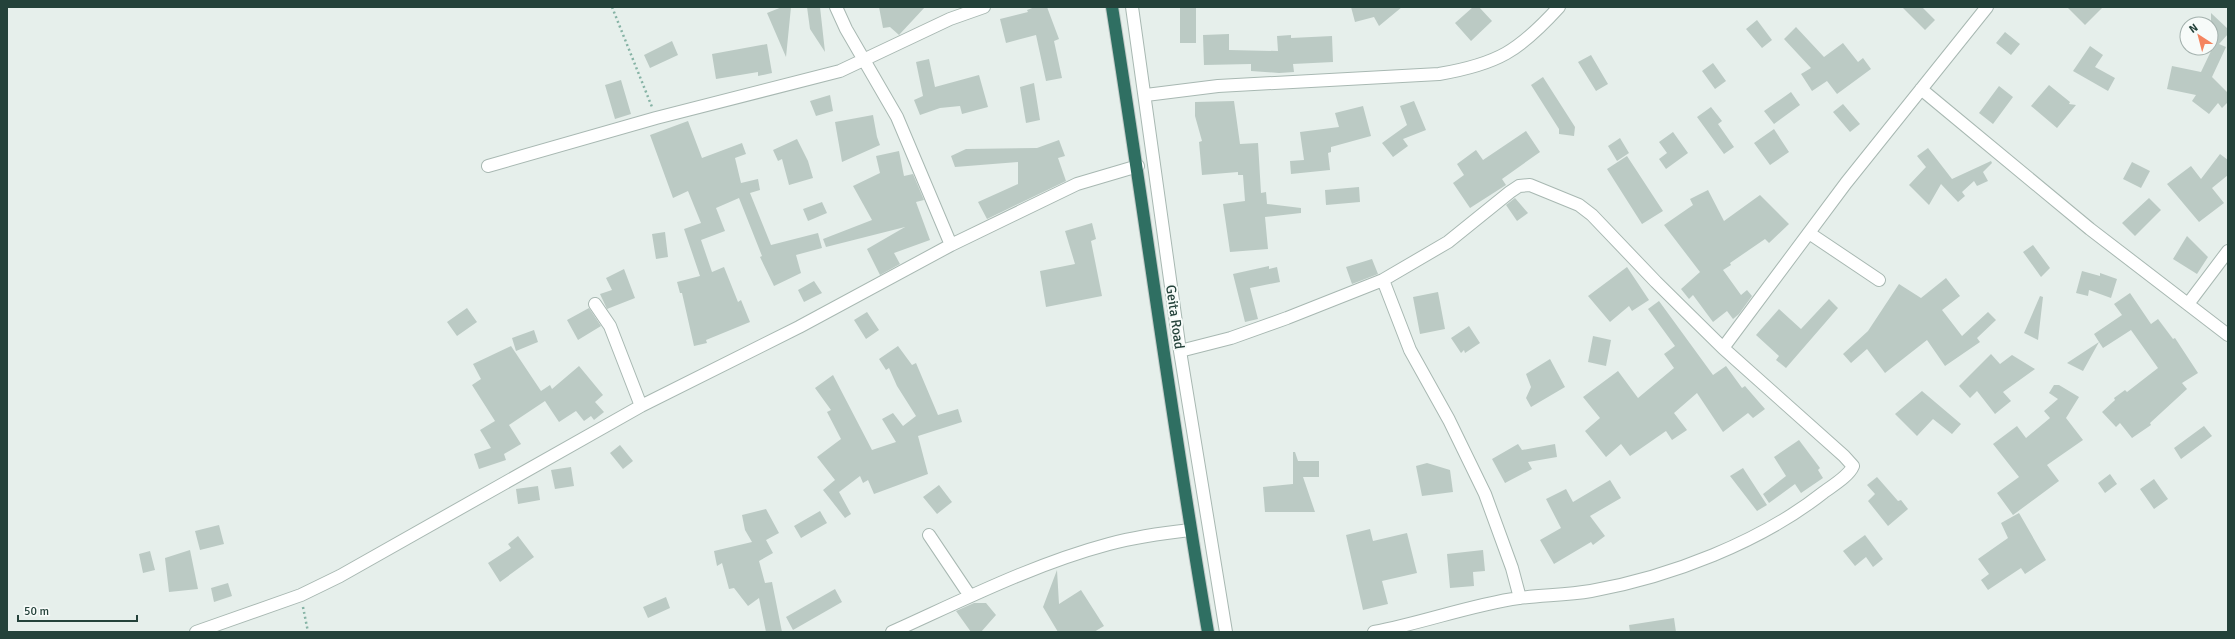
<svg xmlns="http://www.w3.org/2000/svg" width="2235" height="639" font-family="Signika,sans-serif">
  <rect width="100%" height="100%" fill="#e6efeb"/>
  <path fill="#bbcac4" d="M 782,7 L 791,7 L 786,57 L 767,13 Z
    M 807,7 L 820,7 L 825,52 L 810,29 Z
    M 879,7 L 925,7 L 899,35 L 890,27 L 883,28 Z
    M 1035,7 L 1047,7 L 1059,39 L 1054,41 L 1062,78 L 1046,81 L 1036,35 L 1006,43 L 1000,19 L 1028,12 L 1027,10 Z
    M 1180,7 L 1196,7 L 1196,43 L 1180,43 Z
    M 1351,7 L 1402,7 L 1379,26 L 1374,17 L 1355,22 Z
    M 1473,7 L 1479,7 L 1492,21 L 1471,41 L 1455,23 Z
    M 1902,7 L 1922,7 L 1935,20 L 1925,30 Z
    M 2067,7 L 2103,7 L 2085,25 Z
    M 2211,13 L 2228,29 L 2228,34 L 2219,44 L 2226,47 L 2212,77 L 2228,93 L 2228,102 L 2222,108 L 2218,103 L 2209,114 L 2192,101 L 2196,95 L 2167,89 L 2172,66 L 2201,72 L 2211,51 Z
    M 1757,20 L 1772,40 L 1762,48 L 1746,29 Z
    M 1796,27 L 1824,57 L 1843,43 L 1858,62 L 1863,58 L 1871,69 L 1837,94 L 1827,81 L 1812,91 L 1801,74 L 1811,68 L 1784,39 Z
    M 2005,32 L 2020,44 L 2011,55 L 1996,43 Z
    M 1229,34 L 1229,50 L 1278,51 L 1277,36 L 1291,35 L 1291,38 L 1332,36 L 1333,62 L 1293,64 L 1294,72 L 1279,73 L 1251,71 L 1251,64 L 1204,65 L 1203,35 Z
    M 672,41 L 678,55 L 650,68 L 644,55 Z
    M 767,44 L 772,73 L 758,76 L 758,72 L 716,79 L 712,54 Z
    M 2090,46 L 2103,55 L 2095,67 L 2115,78 L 2108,91 L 2073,71 Z
    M 1591,55 L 1608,84 L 1596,91 L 1578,62 Z
    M 929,59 L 935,87 L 979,75 L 988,107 L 962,114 L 960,106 L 940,108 L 920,115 L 914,100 L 923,96 L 916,62 Z
    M 1713,63 L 1726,81 L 1715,89 L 1702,71 Z
    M 1543,77 L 1575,127 L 1574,136 L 1559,134 L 1559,129 L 1531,85 Z
    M 621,80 L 631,114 L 615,119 L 605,85 Z
    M 1034,83 L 1040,120 L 1026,123 L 1020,87 Z
    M 2049,85 L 2070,102 L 2069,104 L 2076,105 L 2057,128 L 2031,106 Z
    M 1999,86 L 2013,97 L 1993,124 L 1979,113 Z
    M 1791,92 L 1800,105 L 1774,124 L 1764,111 Z
    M 830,95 L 833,111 L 816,116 L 810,101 Z
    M 1234,101 L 1240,144 L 1258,143 L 1261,193 L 1266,192 L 1267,204 L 1301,208 L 1301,213 L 1265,217 L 1268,249 L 1230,252 L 1223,204 L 1245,201 L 1243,175 L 1238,175 L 1238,172 L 1202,175 L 1199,142 L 1202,141 L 1195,116 L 1195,102 Z
    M 1414,101 L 1426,130 L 1403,139 L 1408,146 L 1393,157 L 1382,143 L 1407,125 L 1400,106 Z
    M 1843,104 L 1860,124 L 1850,132 L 1833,112 Z
    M 1363,106 L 1371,136 L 1331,147 L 1331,152 L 1328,153 L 1330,170 L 1291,174 L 1290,161 L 1304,160 L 1300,132 L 1339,127 L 1335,113 Z
    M 1711,107 L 1722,121 L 1718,124 L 1734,147 L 1724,154 L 1697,117 Z
    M 873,115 L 877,137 L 880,145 L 842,162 L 835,122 Z
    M 688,121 L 702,158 L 742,143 L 746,154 L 735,158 L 741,183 L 758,179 L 760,190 L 750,193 L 771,245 L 818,233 L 822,248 L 796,255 L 801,273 L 774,286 L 760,257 L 762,256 L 739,198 L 716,208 L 725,231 L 701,240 L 712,272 L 724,267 L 738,302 L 741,300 L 750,322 L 706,340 L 707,343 L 694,346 L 682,293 L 680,293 L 677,282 L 700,276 L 684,229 L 701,223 L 688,191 L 673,198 L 650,135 Z
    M 1774,129 L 1789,152 L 1770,165 L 1754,143 Z
    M 1526,131 L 1540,152 L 1502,179 L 1506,185 L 1470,208 L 1453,183 L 1464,175 L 1457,164 L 1476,150 L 1483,160 Z
    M 1673,132 L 1688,153 L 1666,169 L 1659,159 L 1667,153 L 1659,142 Z
    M 1620,138 L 1629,153 L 1617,161 L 1608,146 Z
    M 797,139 L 808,161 L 813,178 L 789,185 L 782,159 L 778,161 L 773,150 Z
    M 1059,140 L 1065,156 L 1058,158 L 1066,181 L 987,219 L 978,202 L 1018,184 L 1018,162 L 955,167 L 951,156 L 966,149 L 1037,148 Z
    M 1928,148 L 1952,179 L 1991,161 L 1992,163 L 1983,172 L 1988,181 L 1977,186 L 1974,181 L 1962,192 L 1965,196 L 1958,202 L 1941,184 L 1929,205 L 1909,185 L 1926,167 L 1917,156 Z
    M 899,151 L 904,176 L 913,174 L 924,200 L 916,202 L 930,240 L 894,253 L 900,264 L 880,275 L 867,249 L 905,227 L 826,247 L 823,239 L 872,220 L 853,186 L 880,173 L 876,156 Z
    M 2220,154 L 2228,160 L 2228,175 L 2212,188 L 2224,203 L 2199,222 L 2167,184 L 2191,166 L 2201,179 Z
    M 1627,156 L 1663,211 L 1642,224 L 1607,169 Z
    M 2132,162 L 2150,171 L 2141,188 L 2123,179 Z
    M 1359,187 L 1360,202 L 1326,205 L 1325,190 Z
    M 1708,190 L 1724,221 L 1760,195 L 1789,224 L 1769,243 L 1765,239 L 1730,263 L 1731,265 L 1723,270 L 1741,295 L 1747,290 L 1752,296 L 1739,314 L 1733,319 L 1727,311 L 1713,322 L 1693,295 L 1689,299 L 1681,289 L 1700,272 L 1664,225 L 1693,205 L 1690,199 Z
    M 1515,198 L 1528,213 L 1517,221 L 1506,205 Z
    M 2149,198 L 2161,210 L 2135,236 L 2122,223 Z
    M 822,202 L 827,213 L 808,221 L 803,209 Z
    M 1092,223 L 1096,239 L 1091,241 L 1102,296 L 1046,307 L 1040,271 L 1075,264 L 1065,231 Z
    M 665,232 L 668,257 L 656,259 L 652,234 Z
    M 2187,236 L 2208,257 L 2197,274 L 2173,259 Z
    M 2033,245 L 2050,268 L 2041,277 L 2023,252 Z
    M 1372,259 L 1378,274 L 1352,284 L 1346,267 Z
    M 1269,266 L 1269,269 L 1277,267 L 1280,282 L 1250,288 L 1258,319 L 1245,322 L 1233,274 Z
    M 1627,267 L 1649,300 L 1632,311 L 1629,306 L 1610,322 L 1588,296 Z
    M 624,269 L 635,298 L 607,309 L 600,294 L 612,290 L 606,278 Z
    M 2082,271 L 2100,276 L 2100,273 L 2117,279 L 2111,298 L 2089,290 L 2088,296 L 2076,293 Z
    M 1946,278 L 1960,296 L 1942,310 L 1962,336 L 1988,312 L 1996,320 L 1977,338 L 1980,342 L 1945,366 L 1927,340 L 1885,373 L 1867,349 L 1851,363 L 1843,354 L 1868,331 L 1899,284 L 1921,298 Z
    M 814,281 L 822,293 L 804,302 L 798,290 Z
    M 1438,292 L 1445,329 L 1420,334 L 1413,297 Z
    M 2130,293 L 2151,324 L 2158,319 L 2173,339 L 2175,338 L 2198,373 L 2182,383 L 2187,389 L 2150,423 L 2151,425 L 2132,438 L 2120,423 L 2116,427 L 2102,412 L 2115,400 L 2114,398 L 2125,390 L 2127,392 L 2158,368 L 2131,330 L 2103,348 L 2099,342 L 2083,371 L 2067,363 L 2099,342 L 2094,334 L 2122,315 L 2114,304 Z
    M 2040,296 L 2043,297 L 2038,340 L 2024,333 Z
    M 1829,299 L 1838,308 L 1786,368 L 1776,360 L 1779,356 L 1756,335 L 1779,309 L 1801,329 Z
    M 1659,301 L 1713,375 L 1726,366 L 1742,388 L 1745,386 L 1765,409 L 1753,418 L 1748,413 L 1723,432 L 1697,393 L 1674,413 L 1687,430 L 1672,440 L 1666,431 L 1630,456 L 1621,444 L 1606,457 L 1585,431 L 1600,418 L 1583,397 L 1618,371 L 1638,398 L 1674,368 L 1664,354 L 1675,346 L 1648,309 Z
    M 467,308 L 477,322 L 457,336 L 447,322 Z
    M 589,308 L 601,326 L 578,340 L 567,320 Z
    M 867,312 L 879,330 L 866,339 L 854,320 Z
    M 1469,326 L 1480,343 L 1465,353 L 1464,350 L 1461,353 L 1451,338 Z
    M 534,330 L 538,342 L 516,351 L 512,338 Z
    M 1593,336 L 1611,340 L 1606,366 L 1588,362 Z
    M 511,346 L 541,391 L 550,385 L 552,389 L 579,366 L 603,395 L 595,402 L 604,412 L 594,420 L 591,416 L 584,421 L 576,411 L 559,422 L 545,401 L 509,425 L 521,444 L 504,454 L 506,460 L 479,469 L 474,454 L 491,448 L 480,430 L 495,421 L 472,385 L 481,379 L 473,364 Z
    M 898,346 L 912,365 L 916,363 L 938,415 L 958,409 L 962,422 L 918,436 L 928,474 L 874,494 L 868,480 L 863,483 L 860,476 L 839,492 L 851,514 L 845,518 L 823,490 L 835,480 L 817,457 L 841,439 L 827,412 L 831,410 L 815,388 L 833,375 L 872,450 L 896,442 L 882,419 L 893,413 L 903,426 L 916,416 L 897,386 L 889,368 L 886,370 L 879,359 Z
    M 1991,354 L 2000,364 L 2012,355 L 2035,369 L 2003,392 L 2011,401 L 1995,414 L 1977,391 L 1970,398 L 1959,386 Z
    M 1550,359 L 1565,387 L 1531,407 L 1526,398 L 1531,387 L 1526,374 Z
    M 2054,385 L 2059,385 L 2079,397 L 2066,418 L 2083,440 L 2047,465 L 2059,481 L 2013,515 L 1997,493 L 2019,477 L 1993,444 L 2017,426 L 2026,438 L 2050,418 L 2044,411 L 2058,399 L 2049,393 Z
    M 1922,391 L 1961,424 L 1952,434 L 1933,419 L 1917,436 L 1895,414 Z
    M 2204,426 L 2212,436 L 2181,459 L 2174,448 Z
    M 1799,440 L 1820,468 L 1818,470 L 1823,478 L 1801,493 L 1795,484 L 1769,503 L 1763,494 L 1786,476 L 1774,457 Z
    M 1518,444 L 1522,450 L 1555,444 L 1557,457 L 1528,462 L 1532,469 L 1505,483 L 1492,459 Z
    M 620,445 L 633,461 L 623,469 L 610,453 Z
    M 1293,452 L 1295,452 L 1298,461 L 1319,461 L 1319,477 L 1303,477 L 1315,512 L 1265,512 L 1263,487 L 1293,484 Z
    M 1427,463 L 1450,470 L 1453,492 L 1422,496 L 1416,466 Z
    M 571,467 L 574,486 L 555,489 L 551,470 Z
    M 1743,468 L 1767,505 L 1757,511 L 1730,476 Z
    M 2110,474 L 2117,484 L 2105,493 L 2098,483 Z
    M 1877,477 L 1898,501 L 1901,500 L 1908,509 L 1888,526 L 1868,501 L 1875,494 L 1867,485 Z
    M 2154,479 L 2168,499 L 2154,509 L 2140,489 Z
    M 1610,480 L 1621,498 L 1590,516 L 1605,536 L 1593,545 L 1591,542 L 1554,564 L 1540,540 L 1561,528 L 1546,499 L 1566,489 L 1573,502 Z
    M 939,485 L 952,502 L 937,514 L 923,497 Z
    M 538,486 L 540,500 L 518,504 L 516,489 Z
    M 766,509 L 779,533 L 766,540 L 773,553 L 759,561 L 765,583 L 772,582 L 782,632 L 766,632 L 759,598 L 748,606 L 734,588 L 729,589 L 722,563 L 717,566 L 714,551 L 752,542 L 745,530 L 742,515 Z
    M 820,511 L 827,523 L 801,538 L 794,526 Z
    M 2019,513 L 2046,560 L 2025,574 L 2021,568 L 1988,590 L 1981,580 L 1989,574 L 1978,559 L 2008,538 L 2001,523 Z
    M 219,525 L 224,544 L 200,550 L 195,531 Z
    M 1370,529 L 1373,541 L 1407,533 L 1417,573 L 1382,581 L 1388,604 L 1363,610 L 1346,535 Z
    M 1865,535 L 1883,559 L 1873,567 L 1866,557 L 1855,566 L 1843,551 Z
    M 518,536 L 534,557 L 500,582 L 488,563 L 511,548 L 508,544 Z
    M 190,550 L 198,589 L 169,592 L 165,558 Z
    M 1483,550 L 1485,571 L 1473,572 L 1474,586 L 1450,588 L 1447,554 Z
    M 150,551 L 155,570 L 143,573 L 139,554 Z
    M 1057,570 L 1059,604 L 1081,590 L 1104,626 L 1094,632 L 1058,632 L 1043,607 Z
    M 228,583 L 232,596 L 214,602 L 211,588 Z
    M 835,589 L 842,602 L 793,630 L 786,617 Z
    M 666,597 L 670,608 L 648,618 L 643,607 Z
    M 974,603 L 986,603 L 996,615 L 981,632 L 971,632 L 956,611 Z
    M 1674,618 L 1676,632 L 1630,632 L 1629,625 Z"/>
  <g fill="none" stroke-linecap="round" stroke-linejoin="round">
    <g stroke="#a8b8b2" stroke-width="14">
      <path id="minor" d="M 836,7 L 846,29 L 897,117 L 951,245
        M 1132,7 L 1180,351 L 1226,632
        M 1921,89 L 2090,229 L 2228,335
        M 1146,95 L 1218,86 L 1439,74 C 1498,64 1519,51 1559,7
        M 488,166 L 656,118 L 840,71 L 950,19 L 984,7
        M 1809,233 L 1879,280
        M 1383,280 L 1410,350 L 1449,420 L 1485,494 L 1512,568 L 1520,598
        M 595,304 L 610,326 L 641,406
        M 2188,304 L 2228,251
        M 1723,348 L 1846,183 L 1987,7
        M 1180,351 L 1231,338 L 1287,318 L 1383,280 L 1448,242 L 1510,192 L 1519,186 L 1530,185 L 1579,205 L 1592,215 L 1656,282 L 1723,348 L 1844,456 L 1853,466 C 1849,476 1832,486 1824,492 C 1761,542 1670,577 1591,591 C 1567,595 1543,595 1519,598 C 1470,605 1423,623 1374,632
        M 929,535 L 970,596
        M 196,632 L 301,595 L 340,576 L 641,406 L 799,327 L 951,245 L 1077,184 L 1138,166
        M 892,632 C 963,600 1034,564 1109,544 C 1135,537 1163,533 1190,530"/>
    </g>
    <g stroke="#c2cac8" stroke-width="14">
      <path id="highway" d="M 1112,7 C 1145,215 1172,424 1208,632"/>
    </g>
    <path stroke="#86b3a5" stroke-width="2.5" stroke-dasharray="2 3" stroke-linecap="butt" d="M 612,7 L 652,107
      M 303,607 L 308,632"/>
    <use href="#minor" stroke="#fff" stroke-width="12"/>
    <use href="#highway" stroke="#2f6f62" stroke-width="12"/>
  </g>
  <g text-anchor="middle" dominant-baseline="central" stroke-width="4" stroke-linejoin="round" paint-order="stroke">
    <g font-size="14" fill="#24423a" stroke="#f7fbf9">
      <text transform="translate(1175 317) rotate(82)">Geita Road</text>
    </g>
  </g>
  <rect width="2235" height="639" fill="none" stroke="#24423a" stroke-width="16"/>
  <g transform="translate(2199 36) rotate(324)"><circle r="19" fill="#f7fbf9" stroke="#a3b1ad"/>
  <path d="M0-3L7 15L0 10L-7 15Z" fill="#f4845f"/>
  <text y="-6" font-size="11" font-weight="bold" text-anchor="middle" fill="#24423a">N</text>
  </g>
  <path d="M18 615v6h119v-6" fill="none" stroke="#24423a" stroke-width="2"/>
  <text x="24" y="615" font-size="12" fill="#24423a" stroke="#f7fbf9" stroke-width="3" paint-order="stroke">50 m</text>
</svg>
